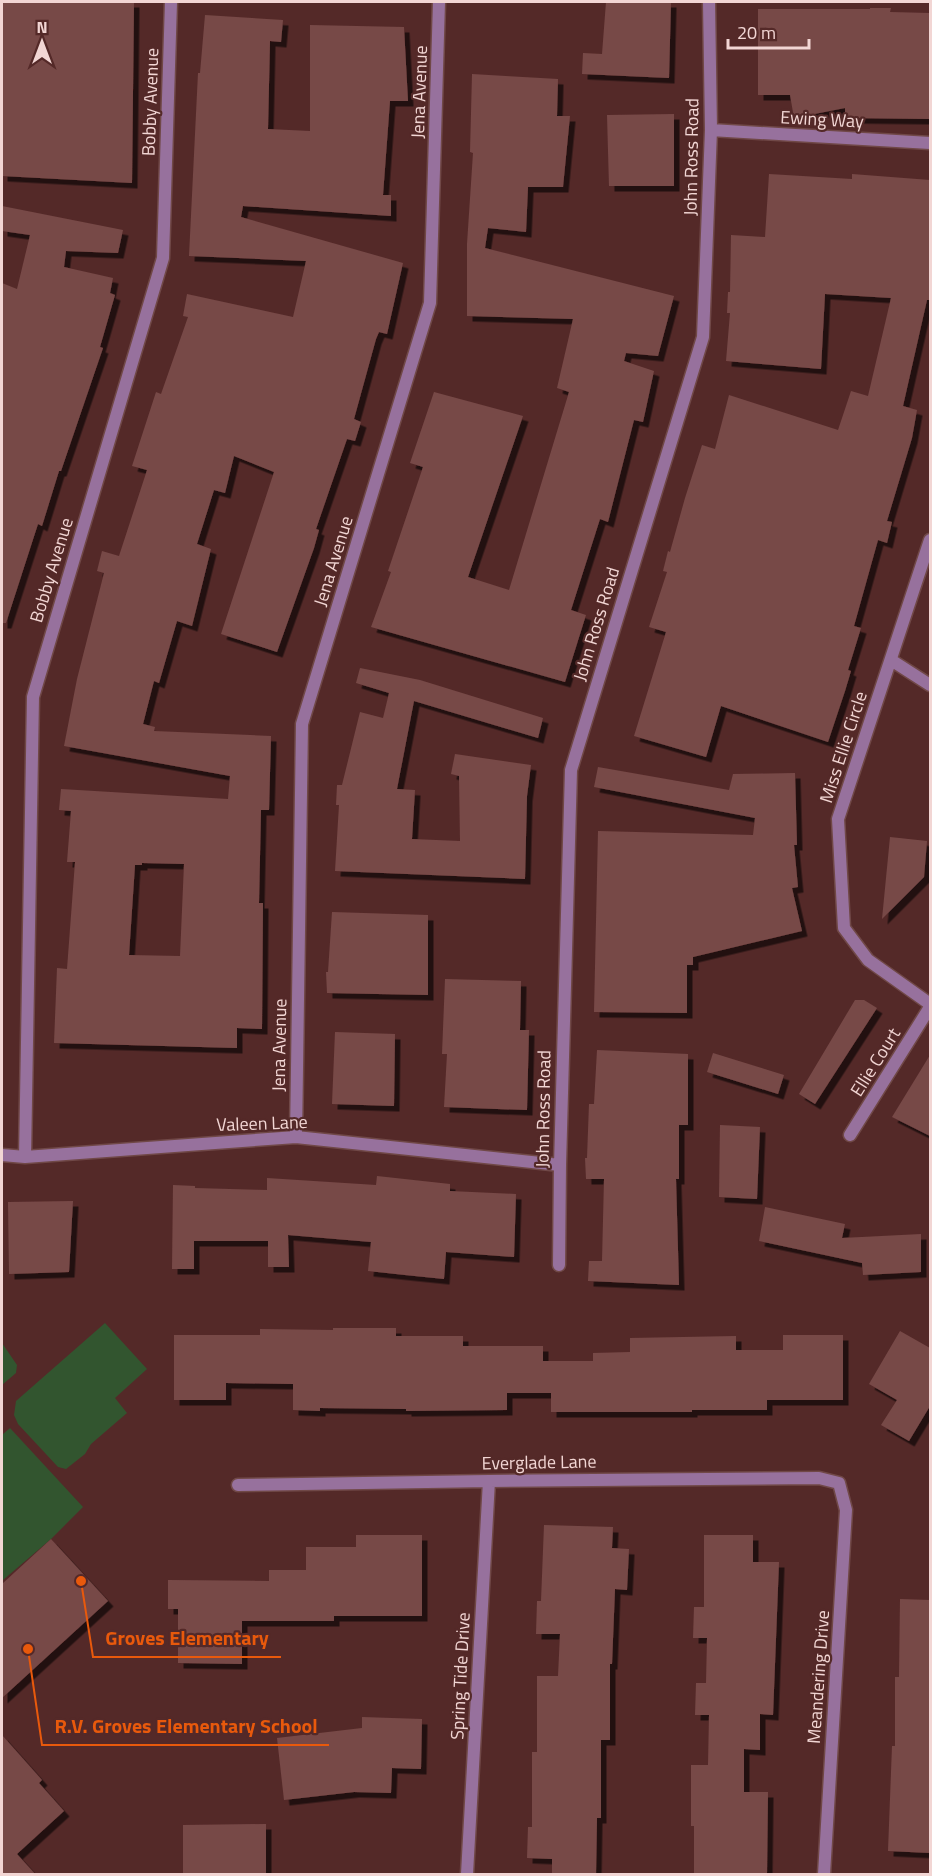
<svg xmlns="http://www.w3.org/2000/svg" width="932" height="1876" font-family="'Titillium Web',sans-serif">
  <defs>
    <filter id="shadow"><feDropShadow dx="5.5" dy="5.5" stdDeviation="0" flood-color="#0009"/></filter>
  </defs>
  <rect width="100%" height="100%" fill="#542928"/>
  <path fill="#32552f" d="M 105,1323 L 147,1369 L 115,1398 L 127,1413 L 91,1444 L 85,1454 L 66,1469 L 58,1467 L 18,1424 L 14,1415 L 16,1401 Z
    M 2,1343 L 17,1365 L 16,1373 L 2,1385 Z
    M 10,1428 L 83,1507 L 51,1539 L 3,1580 L 2,1579 L 2,1435 Z"/>
  <path fill="#774947" fill-rule="evenodd" filter="url(#shadow)" d="M 2,2 L 134,2 L 132,183 L 2,176 Z
    M 606,2 L 671,2 L 669,78 L 582,74 L 583,53 L 602,54 Z
    M 870,8 L 891,8 L 890,12 L 930,13 L 929,119 L 845,118 L 845,108 L 794,118 L 790,95 L 758,95 L 758,9 L 870,9 Z
    M 205,15 L 283,20 L 281,42 L 270,41 L 268,129 L 310,131 L 310,25 L 404,27 L 408,101 L 390,101 L 383,195 L 391,195 L 391,216 L 243,206 L 241,217 L 403,263 L 387,334 L 379,332 L 376,339 L 354,419 L 361,422 L 355,441 L 347,439 L 316,529 L 319,530 L 314,548 L 277,652 L 221,634 L 274,472 L 234,456 L 225,493 L 214,490 L 197,544 L 211,549 L 192,626 L 177,621 L 159,683 L 154,681 L 143,724 L 155,727 L 154,731 L 271,736 L 269,810 L 261,810 L 259,903 L 263,903 L 262,1029 L 237,1028 L 237,1048 L 54,1043 L 57,968 L 67,969 L 75,862 L 67,862 L 71,811 L 59,810 L 61,789 L 228,799 L 230,776 L 64,746 L 77,679 L 104,573 L 97,571 L 102,551 L 119,556 L 147,470 L 132,466 L 156,392 L 161,394 L 188,317 L 183,316 L 187,294 L 293,317 L 306,261 L 189,256 L 198,73 L 200,73 ZM 142,863 L 184,864 L 180,956 L 129,955 L 135,865 L 142,865 Z
    M 472,74 L 558,79 L 557,116 L 570,116 L 563,187 L 528,187 L 526,232 L 488,228 L 485,248 L 674,296 L 658,356 L 626,353 L 624,361 L 654,371 L 643,422 L 634,420 L 608,522 L 600,519 L 571,610 L 586,615 L 565,682 L 371,627 L 391,572 L 388,571 L 423,467 L 410,463 L 434,392 L 523,416 L 468,577 L 509,590 L 569,392 L 557,388 L 573,319 L 467,316 L 467,244 L 473,153 L 470,152 Z
    M 674,114 L 674,186 L 609,186 L 607,115 Z
    M 769,174 L 852,179 L 852,174 L 930,180 L 930,300 L 927,300 L 903,406 L 917,410 L 912,438 L 887,521 L 892,522 L 887,543 L 878,540 L 854,626 L 861,628 L 848,670 L 851,671 L 845,691 L 828,742 L 721,706 L 706,757 L 634,736 L 666,632 L 649,627 L 667,572 L 663,571 L 668,551 L 670,552 L 685,498 L 702,445 L 715,449 L 729,395 L 838,430 L 851,391 L 868,396 L 891,298 L 825,294 L 821,369 L 726,361 L 730,313 L 727,313 L 728,292 L 730,292 L 731,235 L 765,237 Z
    M 2,206 L 123,230 L 118,253 L 66,251 L 64,267 L 113,278 L 110,293 L 115,295 L 100,347 L 103,348 L 61,471 L 59,471 L 42,526 L 38,524 L 6,623 L 2,623 L 2,283 L 17,289 L 30,235 L 2,231 Z
    M 360,668 L 420,680 L 543,718 L 538,738 L 414,701 L 397,789 L 415,790 L 412,839 L 460,841 L 459,776 L 451,774 L 455,754 L 531,765 L 527,796 L 525,879 L 335,871 L 339,805 L 336,805 L 337,785 L 342,785 L 360,712 L 383,718 L 389,693 L 356,683 Z
    M 598,767 L 729,790 L 733,774 L 795,773 L 797,845 L 794,845 L 798,887 L 792,888 L 802,931 L 693,957 L 693,965 L 687,965 L 687,1013 L 594,1012 L 598,831 L 753,835 L 755,818 L 594,787 Z
    M 890,837 L 927,841 L 924,877 L 882,919 Z
    M 332,912 L 428,915 L 428,995 L 327,993 L 326,972 L 328,972 Z
    M 445,979 L 521,981 L 520,1030 L 529,1030 L 527,1110 L 444,1107 L 447,1054 L 442,1054 Z
    M 855,1000 L 864,1000 L 877,1008 L 815,1104 L 799,1094 Z
    M 335,1032 L 395,1034 L 394,1106 L 332,1104 Z
    M 597,1050 L 688,1054 L 688,1125 L 679,1125 L 679,1179 L 676,1179 L 679,1285 L 588,1281 L 589,1261 L 602,1261 L 604,1179 L 586,1179 L 585,1158 L 587,1158 L 589,1104 L 594,1104 Z
    M 713,1053 L 784,1075 L 778,1094 L 707,1072 Z
    M 930,1055 L 930,1136 L 892,1117 Z
    M 720,1125 L 760,1127 L 757,1199 L 719,1197 Z
    M 377,1176 L 450,1184 L 450,1191 L 516,1194 L 514,1257 L 446,1252 L 444,1279 L 405,1275 L 368,1271 L 371,1242 L 288,1235 L 289,1267 L 268,1267 L 268,1241 L 194,1241 L 194,1269 L 172,1269 L 173,1185 L 195,1186 L 195,1188 L 267,1190 L 267,1178 L 376,1185 Z
    M 73,1201 L 69,1272 L 9,1274 L 8,1202 Z
    M 765,1207 L 845,1224 L 842,1238 L 921,1234 L 921,1272 L 863,1275 L 862,1263 L 759,1241 Z
    M 333,1328 L 396,1328 L 396,1336 L 463,1336 L 463,1346 L 543,1346 L 543,1361 L 593,1361 L 593,1353 L 630,1352 L 630,1338 L 736,1336 L 736,1350 L 783,1350 L 783,1335 L 843,1335 L 843,1400 L 767,1400 L 767,1410 L 692,1410 L 692,1412 L 551,1412 L 551,1393 L 507,1393 L 507,1410 L 406,1411 L 406,1409 L 320,1408 L 320,1411 L 293,1410 L 293,1384 L 226,1383 L 226,1400 L 174,1400 L 174,1335 L 260,1335 L 260,1329 L 333,1330 Z
    M 900,1331 L 930,1348 L 930,1406 L 909,1441 L 881,1425 L 897,1400 L 869,1384 Z
    M 544,1525 L 613,1527 L 612,1548 L 629,1549 L 627,1590 L 615,1589 L 612,1664 L 610,1664 L 610,1740 L 601,1740 L 601,1818 L 597,1818 L 596,1875 L 552,1875 L 552,1859 L 527,1858 L 528,1827 L 532,1827 L 532,1752 L 537,1752 L 537,1676 L 558,1676 L 560,1634 L 536,1634 L 537,1601 L 541,1601 Z
    M 356,1535 L 422,1535 L 422,1616 L 334,1616 L 334,1621 L 242,1621 L 242,1664 L 178,1663 L 178,1609 L 168,1609 L 168,1580 L 269,1581 L 269,1570 L 306,1570 L 306,1547 L 356,1547 Z
    M 704,1535 L 753,1535 L 753,1562 L 779,1562 L 773,1715 L 760,1714 L 760,1750 L 744,1749 L 744,1792 L 768,1792 L 767,1875 L 694,1875 L 694,1826 L 691,1826 L 691,1765 L 708,1765 L 709,1715 L 695,1715 L 696,1683 L 706,1683 L 707,1638 L 693,1638 L 694,1607 L 704,1607 Z
    M 51,1539 L 108,1601 L 2,1698 L 2,1584 Z
    M 900,1599 L 930,1600 L 930,1853 L 888,1851 L 892,1746 L 895,1746 L 895,1677 L 899,1677 Z
    M 362,1717 L 422,1719 L 421,1769 L 392,1768 L 391,1793 L 354,1792 L 284,1800 L 277,1738 L 362,1728 Z
    M 2,1735 L 42,1780 L 39,1783 L 64,1811 L 17,1854 L 36,1875 L 2,1875 Z
    M 266,1824 L 266,1875 L 183,1875 L 183,1825 Z"/>
  <g fill="none" stroke-linecap="round" stroke-linejoin="round">
    <g stroke="#704847" stroke-width="15">
      <path id="street" d="M 711,130 L 930,143
        M 930,540 L 838,819 L 844,928 L 868,960 L 930,1004
        M 891,660 L 930,685
        M 850,1135 L 930,1007
        M 296,1137 L 302,724 L 430,303 L 439,2
        M 2,1155 L 25,1157 L 296,1137 L 560,1165
        M 25,1157 L 33,697 L 163,258 L 171,2
        M 559,1265 L 560,1165 L 571,770 L 703,337 L 711,130 L 709,2
        M 238,1485 L 489,1481 L 819,1478 L 839,1483 L 846,1510 L 824,1874
        M 467,1874 L 489,1481"/>
    </g>
    <use href="#street" stroke="#97719d" stroke-width="12"/>
  </g>
  <g text-anchor="middle" dominant-baseline="central" stroke-width="4.5" stroke-linejoin="round" paint-order="stroke">
    <g font-size="18" fill="#f2d6d4" stroke="#542928">
      <text transform="translate(419 92) rotate(-88)">Jena Avenue</text>
      <text transform="translate(150 102) rotate(-88)">Bobby Avenue</text>
      <text transform="translate(822 119) rotate(3)">Ewing Way</text>
      <text transform="translate(691 157) rotate(-89)">John Ross Road</text>
      <text transform="translate(333 561) rotate(-73)">Jena Avenue</text>
      <text transform="translate(51 570) rotate(-73)">Bobby Avenue</text>
      <text transform="translate(596 624) rotate(-73)">John Ross Road</text>
      <text transform="translate(843 747) rotate(-72)">Miss Ellie Circle</text>
      <text transform="translate(279 1045) rotate(-89)">Jena Avenue</text>
      <text transform="translate(875 1062) rotate(-58)">Ellie Court</text>
      <text transform="translate(543 1109) rotate(-89)">John Ross Road</text>
      <text transform="translate(262 1123) rotate(-2)">Valeen Lane</text>
      <text transform="translate(539 1462) rotate(-1)">Everglade Lane</text>
      <text transform="translate(460 1676) rotate(-87)">Spring Tide Drive</text>
      <text transform="translate(818 1677) rotate(-86)">Meandering Drive</text>
    </g>
  </g>
  <path fill="none" stroke="#e8590c" stroke-width="2" d="M81 1581L93 1657H281M28 1649L42 1745H329"/>
  <g fill="#e8590c" stroke="#542928" stroke-width="2">
    <circle cx="81" cy="1581" r="6"/>
    <circle cx="28" cy="1649" r="6"/>
  </g>
  <g font-size="20" text-anchor="middle" font-weight="bold" fill="#e8590c" stroke="#542928" stroke-width="4.5" stroke-linejoin="round" paint-order="stroke">
    <text x="187" y="1645">Groves Elementary</text>
    <text x="186" y="1733">R.V. Groves Elementary School</text>
  </g>
  <rect width="932" height="1876" fill="none" stroke="#f2d6d4" stroke-width="6"/>
  <g transform="translate(42 42)" stroke="#542928" stroke-width="4.5" paint-order="stroke">
  <path d="M0-4.5L10 22L0 15L-10 22Z" fill="#f2d6d4"/>
  <text y="-9" font-size="16" font-weight="bold" text-anchor="middle" fill="#f2d6d4">N</text>
  </g>
  <path d="M728 39v9h81v-9" fill="none" stroke="#f2d6d4" stroke-width="3"/>
  <text x="737" y="39" font-size="18" fill="#f2d6d4" stroke="#542928" stroke-width="4.5" paint-order="stroke">20 m</text>
</svg>
